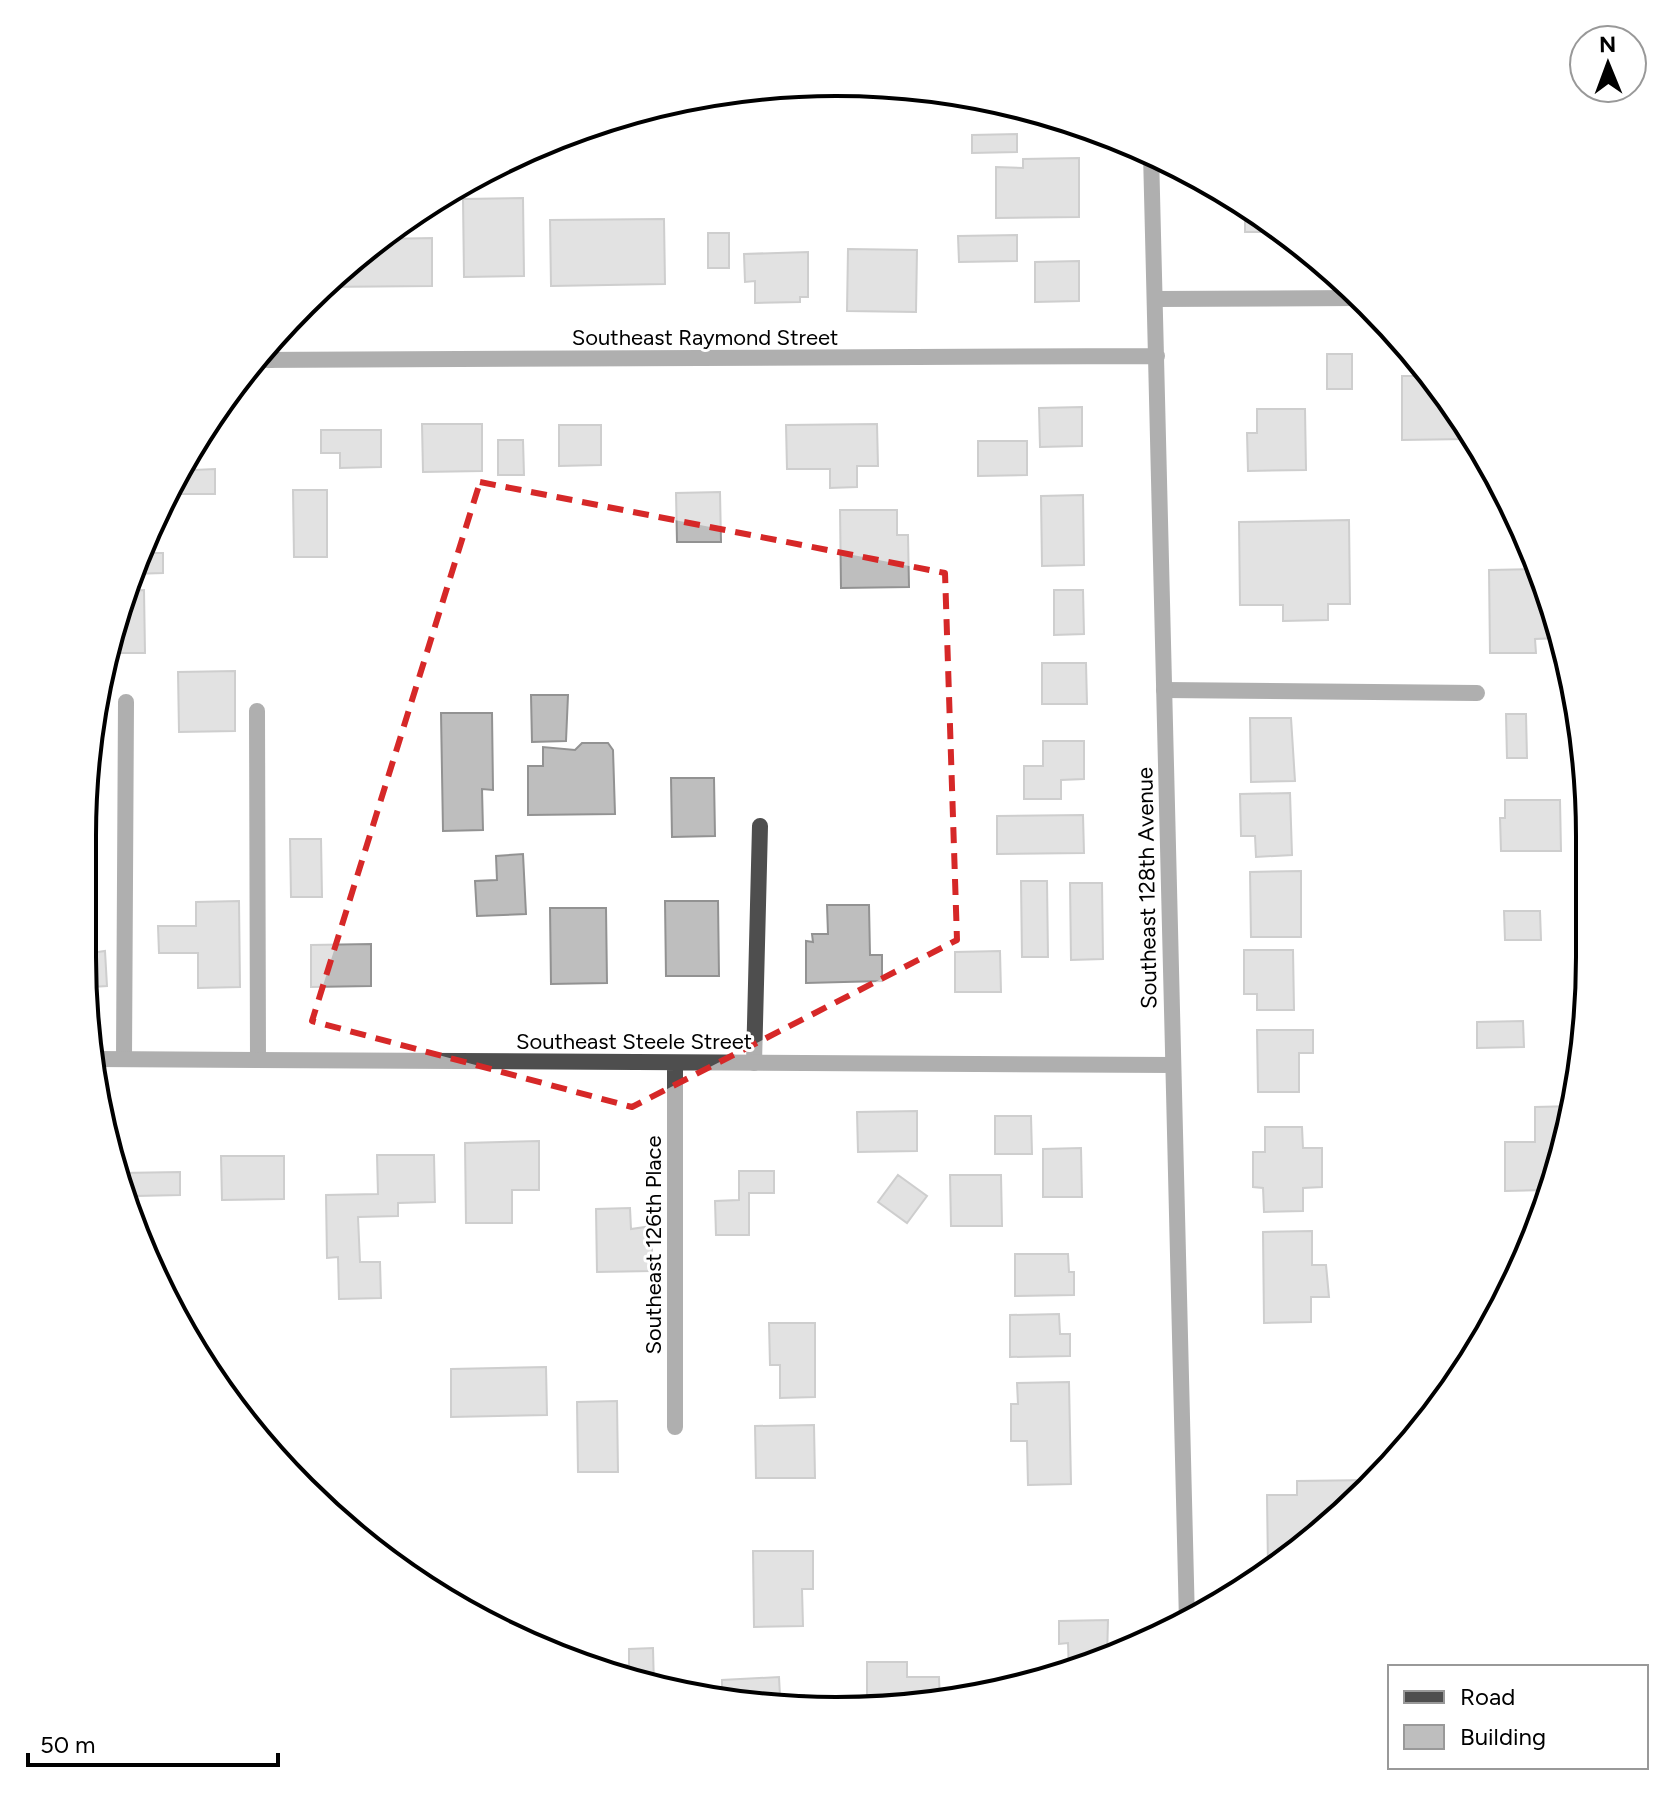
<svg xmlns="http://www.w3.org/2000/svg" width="1672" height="1793" font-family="Figtree,sans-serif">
  <rect width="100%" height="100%" fill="#fff"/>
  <path fill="#bebebe" stroke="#929292" stroke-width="2" d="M 971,98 L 1029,107 L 972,109 Z
    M 1017,134 L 1017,152 L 972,153 L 972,135 Z
    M 1079,158 L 1079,217 L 996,218 L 996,167 L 1023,168 L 1023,159 Z
    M 523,198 L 524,276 L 464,277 L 463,199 Z
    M 1245,207 L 1285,232 L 1245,232 Z
    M 664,219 L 665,284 L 551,286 L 550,220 Z
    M 708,233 L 729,233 L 729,268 L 708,268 Z
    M 1017,235 L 1017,261 L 959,262 L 958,236 Z
    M 432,238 L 432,286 L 322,287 L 339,269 L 381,239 Z
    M 848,249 L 917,250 L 916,312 L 847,311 Z
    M 808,252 L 808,297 L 800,297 L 800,302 L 755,303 L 755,281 L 745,282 L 744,254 Z
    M 1079,261 L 1079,301 L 1035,302 L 1035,262 Z
    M 1327,354 L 1352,354 L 1352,389 L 1327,389 Z
    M 1402,376 L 1429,376 L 1467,428 L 1467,439 L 1402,440 Z
    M 1082,407 L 1082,446 L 1040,447 L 1039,408 Z
    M 1257,409 L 1305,409 L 1306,470 L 1248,471 L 1247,433 L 1257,433 Z
    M 422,424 L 482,424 L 482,471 L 423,472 Z
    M 877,424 L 878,466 L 857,466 L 857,487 L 830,488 L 830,469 L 787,469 L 786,425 Z
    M 559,425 L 601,425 L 601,465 L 559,466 Z
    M 321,430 L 381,430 L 381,467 L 340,468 L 340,453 L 321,453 Z
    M 498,440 L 523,440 L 524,475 L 498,475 Z
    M 978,441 L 1027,441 L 1027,475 L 978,476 Z
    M 194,447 L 194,470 L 215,469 L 215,494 L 165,494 Z
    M 293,490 L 327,490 L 327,557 L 294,557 Z
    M 720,492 L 721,542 L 677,542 L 676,493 Z
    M 1083,495 L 1084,565 L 1042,566 L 1041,496 Z
    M 840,510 L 897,510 L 897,535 L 908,535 L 909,587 L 841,588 Z
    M 1349,520 L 1350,604 L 1328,604 L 1328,620 L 1283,621 L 1283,605 L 1240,605 L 1239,522 Z
    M 153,521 L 153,553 L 163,553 L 163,573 L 133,574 Z
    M 1539,569 L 1550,593 L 1560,638 L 1535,639 L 1536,653 L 1490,653 L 1489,570 Z
    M 144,590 L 145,653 L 113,653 L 113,667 L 103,667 L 108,640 L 126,591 Z
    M 1054,590 L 1083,590 L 1084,634 L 1054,635 Z
    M 1042,663 L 1086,663 L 1087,704 L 1042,704 Z
    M 235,671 L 235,731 L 179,732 L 178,672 Z
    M 531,695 L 568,695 L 566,741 L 532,742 Z
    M 441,713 L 492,713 L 493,790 L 482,789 L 483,830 L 443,831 Z
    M 1506,714 L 1526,714 L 1527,758 L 1507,758 Z
    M 1250,718 L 1291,718 L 1295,781 L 1251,782 Z
    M 1043,741 L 1084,741 L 1084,779 L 1061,780 L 1061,799 L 1024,799 L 1024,766 L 1043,766 Z
    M 582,743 L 608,743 L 613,750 L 615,814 L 528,815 L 528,766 L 543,766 L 543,747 L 575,750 Z
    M 671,778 L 714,778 L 715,836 L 672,837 Z
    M 1290,793 L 1292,855 L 1256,857 L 1255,836 L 1241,836 L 1240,794 Z
    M 1505,800 L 1560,800 L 1561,851 L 1501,851 L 1500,818 L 1505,818 Z
    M 1083,815 L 1084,853 L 997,854 L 997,816 Z
    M 290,839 L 321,839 L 322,897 L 291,897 Z
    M 523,854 L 526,914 L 477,916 L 475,881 L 497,880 L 496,856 Z
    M 1301,871 L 1301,937 L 1251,937 L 1250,872 Z
    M 1021,881 L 1047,881 L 1048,957 L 1022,957 Z
    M 1070,883 L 1102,883 L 1103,959 L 1071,960 Z
    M 239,901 L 240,987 L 198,988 L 198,953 L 159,953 L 158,926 L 196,926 L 196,902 Z
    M 665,901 L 718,901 L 719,976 L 666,976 Z
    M 827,905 L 869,905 L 870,955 L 882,955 L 882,981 L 806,983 L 806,941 L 813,942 L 812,934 L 828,934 Z
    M 550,908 L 606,908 L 607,983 L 551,984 Z
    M 1504,911 L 1540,911 L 1541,940 L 1505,940 Z
    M 371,944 L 371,986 L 311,987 L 311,945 Z
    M 1244,950 L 1293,950 L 1294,1010 L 1257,1010 L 1257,994 L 1244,994 Z
    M 105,951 L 107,986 L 92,987 L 90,953 Z
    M 1000,951 L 1001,992 L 955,992 L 955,952 Z
    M 1523,1021 L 1524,1047 L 1477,1048 L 1477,1022 Z
    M 1257,1030 L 1313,1030 L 1313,1053 L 1299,1053 L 1299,1092 L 1258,1092 Z
    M 1575,1106 L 1549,1190 L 1505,1191 L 1505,1142 L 1535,1142 L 1535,1107 Z
    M 917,1111 L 917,1151 L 858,1152 L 857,1112 Z
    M 995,1116 L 1031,1116 L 1032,1154 L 995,1154 Z
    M 1265,1127 L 1302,1127 L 1303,1148 L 1322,1148 L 1322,1187 L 1303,1188 L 1303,1211 L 1264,1212 L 1263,1188 L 1253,1187 L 1253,1152 L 1265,1152 Z
    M 539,1141 L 539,1190 L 512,1190 L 512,1223 L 466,1223 L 465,1143 Z
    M 1081,1148 L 1082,1197 L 1043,1197 L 1043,1149 Z
    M 377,1155 L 434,1155 L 435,1202 L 398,1203 L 398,1216 L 358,1217 L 360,1262 L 380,1262 L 381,1298 L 339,1299 L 338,1257 L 327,1258 L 326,1195 L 378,1194 Z
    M 221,1156 L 284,1156 L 284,1199 L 222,1200 Z
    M 739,1171 L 774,1171 L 774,1193 L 749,1193 L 749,1235 L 716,1235 L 715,1201 L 739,1200 Z
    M 180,1172 L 180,1195 L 136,1196 L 136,1220 L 120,1173 Z
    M 898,1175 L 927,1196 L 907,1223 L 878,1202 Z
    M 950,1175 L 1001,1175 L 1002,1226 L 951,1226 Z
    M 630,1208 L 631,1229 L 652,1226 L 652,1271 L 597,1272 L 596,1209 Z
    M 1312,1231 L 1312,1265 L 1326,1265 L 1329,1297 L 1311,1297 L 1311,1322 L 1264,1323 L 1263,1232 Z
    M 1015,1254 L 1068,1254 L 1069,1272 L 1074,1272 L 1074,1295 L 1015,1296 Z
    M 1059,1314 L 1060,1334 L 1070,1334 L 1070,1356 L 1010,1357 L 1010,1315 Z
    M 769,1323 L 815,1323 L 815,1397 L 780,1398 L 780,1365 L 770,1365 Z
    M 546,1367 L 547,1415 L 451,1417 L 451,1369 Z
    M 1069,1382 L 1071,1484 L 1028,1485 L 1027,1441 L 1011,1441 L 1011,1404 L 1018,1404 L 1017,1383 Z
    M 617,1401 L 618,1472 L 578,1472 L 577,1402 Z
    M 814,1425 L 815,1478 L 756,1478 L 755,1426 Z
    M 1372,1480 L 1372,1486 L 1369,1490 L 1268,1568 L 1267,1495 L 1297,1495 L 1297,1481 Z
    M 753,1551 L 813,1551 L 813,1589 L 802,1589 L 803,1626 L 754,1627 Z
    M 1108,1620 L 1107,1658 L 1069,1673 L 1068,1643 L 1059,1644 L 1059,1621 Z
    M 653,1648 L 654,1687 L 640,1685 L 604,1670 L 604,1666 L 629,1665 L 629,1649 Z
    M 867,1662 L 907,1662 L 907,1677 L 939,1677 L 940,1703 L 867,1707 Z
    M 779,1677 L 780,1696 L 804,1695 L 804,1709 L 786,1709 L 722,1699 L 722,1680 Z"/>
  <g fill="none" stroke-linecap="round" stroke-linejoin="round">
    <path stroke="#4e4e4e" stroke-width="16" d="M 271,360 L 271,341
      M 1164,690 L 1477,693
      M 257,711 L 258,1060
      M 124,1059 L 126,702
      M 754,1063 L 760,826"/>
    <path stroke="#4e4e4e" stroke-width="16" d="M 1151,153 L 1187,1622
      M 1156,299 L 1359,298
      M 254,360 L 1157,356
      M 95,1059 L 1173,1065
      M 675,1063 L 675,1427"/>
  </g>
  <path d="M0 0H1672V1793H0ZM 480,482 L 945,573 L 957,940 L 632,1107 L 312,1021 Z" fill="#fff" fill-opacity=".55" fill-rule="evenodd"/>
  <path fill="none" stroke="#d62828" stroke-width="6" stroke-dasharray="16 10" stroke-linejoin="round" d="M 480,482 L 945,573 L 957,940 L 632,1107 L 312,1021 Z"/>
  <g text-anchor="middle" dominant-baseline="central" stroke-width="6" stroke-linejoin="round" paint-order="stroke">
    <g font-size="22" fill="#000" stroke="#fff">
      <text x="705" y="337">Southeast Raymond Street</text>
      <text transform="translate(1147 888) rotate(-91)">Southeast 128th Avenue</text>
      <text x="634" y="1041">Southeast Steele Street</text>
      <text transform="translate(653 1245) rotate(-90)">Southeast 126th Place</text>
    </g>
  </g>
  <path d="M0 0H1672V1793H0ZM836 96H836A740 740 0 0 1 1576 836V957A740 740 0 0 1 836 1697H836A740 740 0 0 1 96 957V836A740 740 0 0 1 836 96Z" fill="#fff" fill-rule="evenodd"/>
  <path fill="none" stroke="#000" stroke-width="4" d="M836 96H836A740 740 0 0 1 1576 836V957A740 740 0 0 1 836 1697H836A740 740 0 0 1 96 957V836A740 740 0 0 1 836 96Z"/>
  <rect x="1388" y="1665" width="260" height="104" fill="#ffffff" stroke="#999999" stroke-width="2"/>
  <rect x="1404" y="1691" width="40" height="12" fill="#4e4e4e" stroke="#999999" stroke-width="2"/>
  <text x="1460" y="1705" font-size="24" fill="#000000">Road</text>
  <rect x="1404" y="1725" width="40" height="24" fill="#bebebe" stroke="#999999" stroke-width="2"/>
  <text x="1460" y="1745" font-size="24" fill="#000000">Building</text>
  <g transform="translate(1608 64) rotate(359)"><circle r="38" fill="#ffffff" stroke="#999999" stroke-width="2"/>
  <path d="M0-6L14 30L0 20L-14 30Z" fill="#000000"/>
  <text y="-12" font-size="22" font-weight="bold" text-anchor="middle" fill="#000000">N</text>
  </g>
  <path d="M28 1753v12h250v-12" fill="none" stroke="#000000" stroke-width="4"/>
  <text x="40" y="1753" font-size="24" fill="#000000" stroke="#ffffff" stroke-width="6" paint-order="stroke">50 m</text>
</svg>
